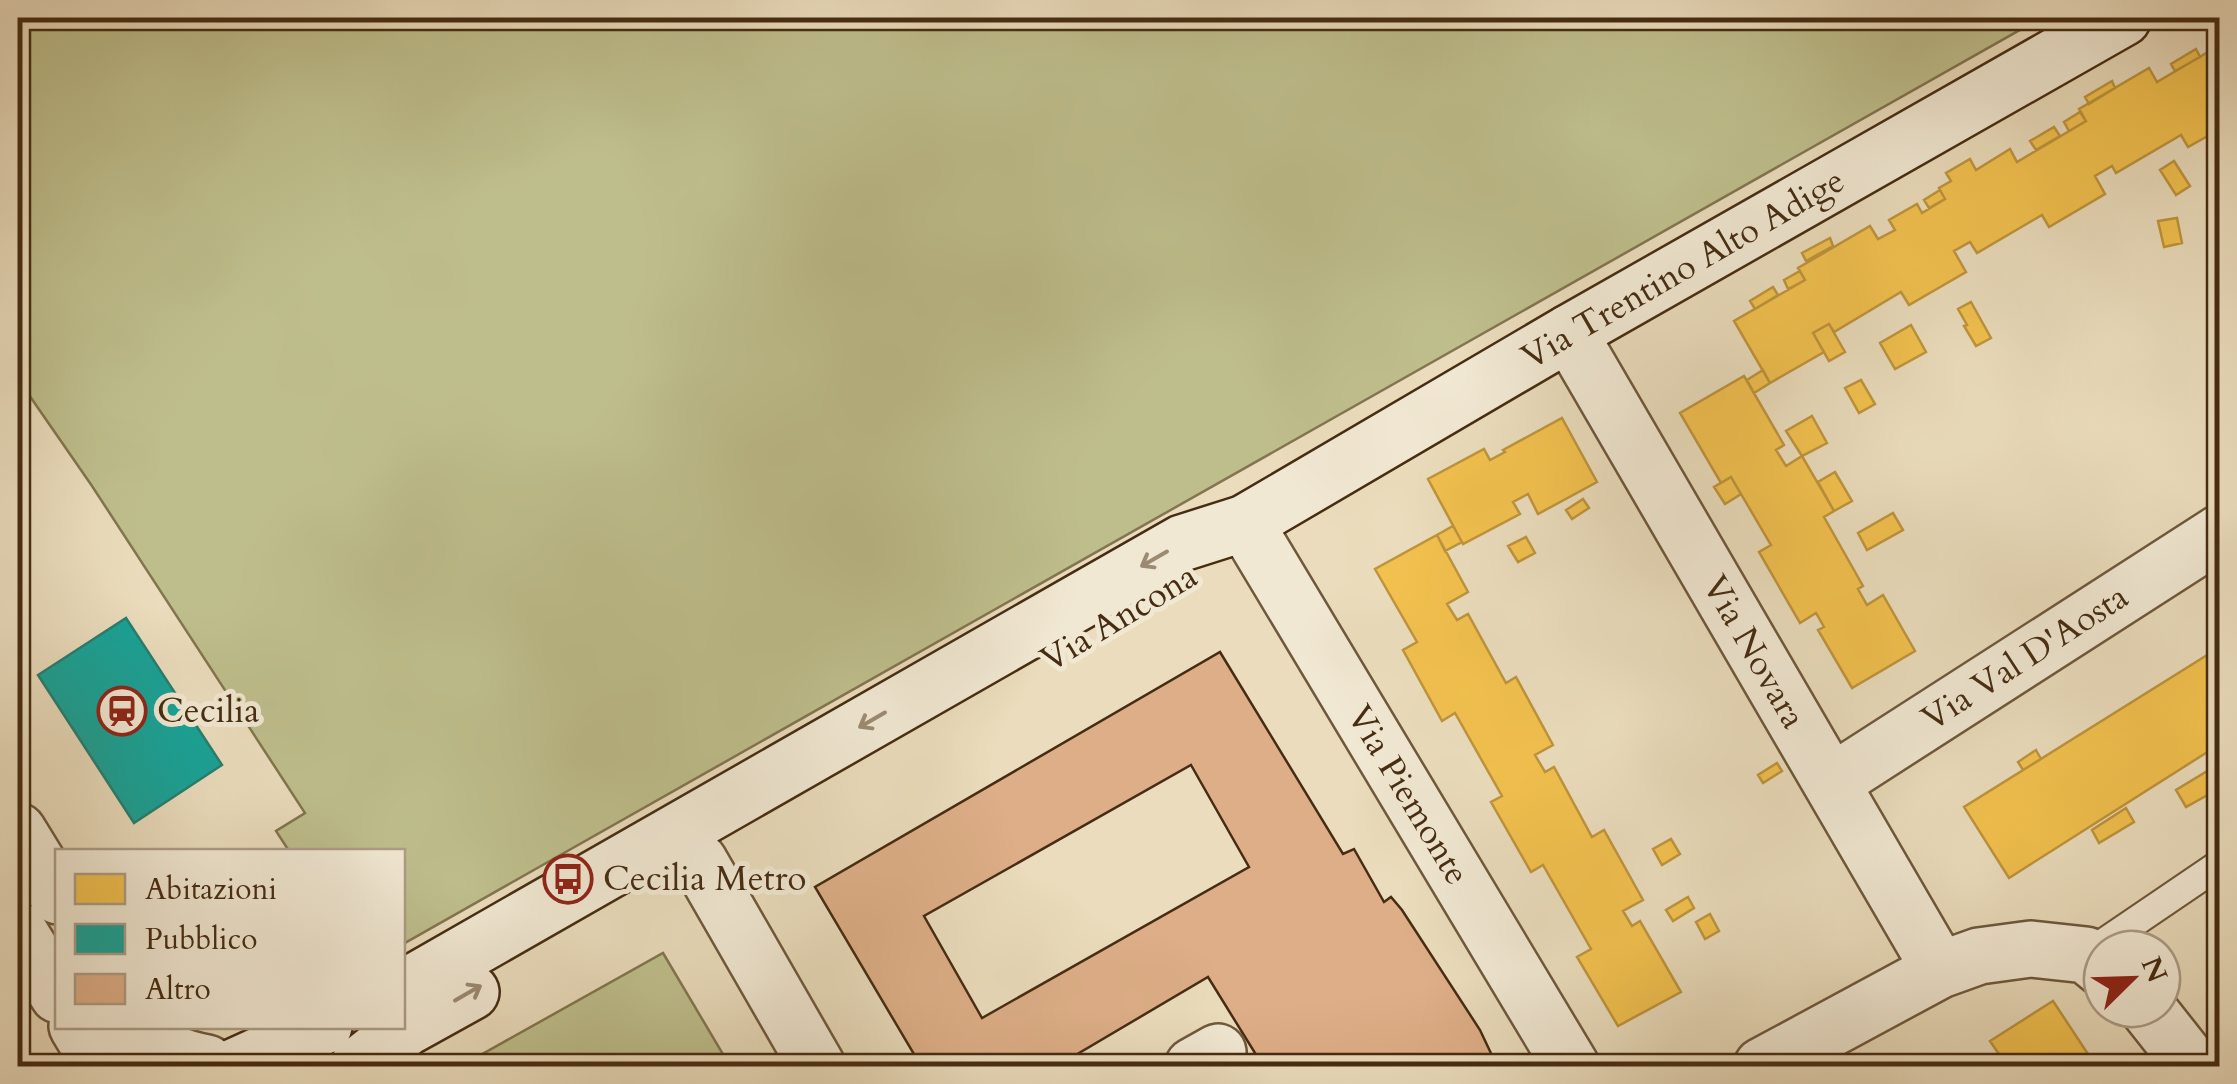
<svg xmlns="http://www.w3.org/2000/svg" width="2237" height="1084" font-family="Cardo,serif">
  <rect width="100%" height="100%" fill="#eadcbc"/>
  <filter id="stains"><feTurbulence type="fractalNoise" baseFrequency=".002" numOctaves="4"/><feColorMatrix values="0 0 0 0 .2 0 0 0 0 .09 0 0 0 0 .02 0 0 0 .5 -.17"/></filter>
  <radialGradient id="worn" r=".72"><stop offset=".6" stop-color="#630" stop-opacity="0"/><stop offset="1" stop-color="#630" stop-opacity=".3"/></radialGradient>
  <path fill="#bebe8c" stroke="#82754f" stroke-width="2.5" d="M 18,18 L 2041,18 L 403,944 L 402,852 L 289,851 L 276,831 L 305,813 L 92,486 L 18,379 Z
    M 663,953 L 730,1066 L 436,1066 L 447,1062 L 468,1062 Z"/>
  <path fill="#f2c14e" stroke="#be943c" stroke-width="2.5" d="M 2220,45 L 2220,129 L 2188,147 L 2181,135 L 2116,173 L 2112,166 L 2095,176 L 2105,194 L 2049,227 L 2042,215 L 1977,253 L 1970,242 L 1954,251 L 1966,272 L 1909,305 L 1901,292 L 1834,332 L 1829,324 L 1813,333 L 1824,352 L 1770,383 L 1734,321 L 1805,280 L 1798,268 L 1870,226 L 1878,239 L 1895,230 L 1889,220 L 1917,204 L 1922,213 L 1945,199 L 1939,188 L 1951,181 L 1946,173 L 1970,159 L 1976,170 L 2010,149 L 2017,162 L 2086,121 L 2079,109 L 2149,68 L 2157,82 Z
    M 2196,49 L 2200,57 L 2175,71 L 2171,64 Z
    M 2112,81 L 2115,88 L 2089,104 L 2085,97 Z
    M 2080,112 L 2086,121 L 2069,131 L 2064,122 Z
    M 2054,127 L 2060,136 L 2036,150 L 2030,141 Z
    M 2174,161 L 2190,186 L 2176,195 L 2160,170 Z
    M 1940,190 L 1945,199 L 1929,208 L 1924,200 Z
    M 2177,218 L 2182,243 L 2164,247 L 2158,221 Z
    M 1830,238 L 1833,246 L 1806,261 L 1802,253 Z
    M 1800,271 L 1805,280 L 1788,289 L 1784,280 Z
    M 1773,287 L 1778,295 L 1755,309 L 1750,301 Z
    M 1971,302 L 1991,338 L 1976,346 L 1964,326 L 1967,325 L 1958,309 Z
    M 1829,324 L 1845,352 L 1829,361 L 1813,333 Z
    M 1911,325 L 1926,352 L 1895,369 L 1880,343 Z
    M 1763,370 L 1770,383 L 1754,393 L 1747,380 Z
    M 1744,376 L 1784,445 L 1776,450 L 1786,466 L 1802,456 L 1834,511 L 1824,517 L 1863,586 L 1858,589 L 1867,605 L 1883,595 L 1915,651 L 1852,688 L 1818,630 L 1824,627 L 1816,613 L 1800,623 L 1759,552 L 1771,545 L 1731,477 L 1721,483 L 1680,413 Z
    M 1861,380 L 1875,404 L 1859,413 L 1845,388 Z
    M 1812,416 L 1827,443 L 1802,456 L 1786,431 Z
    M 1562,418 L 1597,482 L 1538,514 L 1528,494 L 1513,502 L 1520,514 L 1463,544 L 1428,479 L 1484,449 L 1490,460 L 1505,452 L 1503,450 Z
    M 1835,472 L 1852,501 L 1834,511 L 1818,482 Z
    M 1731,477 L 1741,494 L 1725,504 L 1714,487 Z
    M 1583,499 L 1589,508 L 1572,519 L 1566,510 Z
    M 1893,513 L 1903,530 L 1867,550 L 1858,533 Z
    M 1453,526 L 1462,542 L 1445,551 L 1437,535 Z
    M 1437,535 L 1468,592 L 1447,604 L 1457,620 L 1468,614 L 1506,683 L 1516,677 L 1553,745 L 1535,755 L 1545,772 L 1554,767 L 1592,837 L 1604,830 L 1643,900 L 1623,911 L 1632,926 L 1640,921 L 1681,992 L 1618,1026 L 1577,957 L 1591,949 L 1543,865 L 1531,872 L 1491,802 L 1502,796 L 1455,713 L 1442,721 L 1403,650 L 1417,642 L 1375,569 Z
    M 1526,537 L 1535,553 L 1518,562 L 1508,546 Z
    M 2220,647 L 2220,744 L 2009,878 L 1964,807 Z
    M 2036,750 L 2041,759 L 2023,770 L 2018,762 Z
    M 1777,763 L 1782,771 L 1763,783 L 1758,775 Z
    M 2209,770 L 2220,788 L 2186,807 L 2176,790 Z
    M 2126,808 L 2134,822 L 2099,843 L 2092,830 Z
    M 1671,839 L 1680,854 L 1662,865 L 1653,849 Z
    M 1688,897 L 1694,908 L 1673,921 L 1666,910 Z
    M 1710,914 L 1719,931 L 1705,939 L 1696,922 Z
    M 2053,1001 L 2088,1054 L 2079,1059 L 2084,1066 L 2007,1066 L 1990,1041 Z"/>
  <path fill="#17a398" stroke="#257f70" stroke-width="2.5" d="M 126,618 L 222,765 L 134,823 L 38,675 Z"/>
  <path fill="#ddae87" stroke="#462c12" stroke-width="2.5" fill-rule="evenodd" d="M 1220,652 L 1343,854 L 1354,849 L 1384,902 L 1391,897 L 1402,910 L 1480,1030 L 1497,1066 L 1263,1066 L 1208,977 L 1057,1066 L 921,1066 L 815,887 ZM 1191,765 L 1249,867 L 982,1018 L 924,916 Z"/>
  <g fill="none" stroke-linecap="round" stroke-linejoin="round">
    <g stroke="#6f583c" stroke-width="32">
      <path id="lane" d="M 2086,955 L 2220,864"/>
    </g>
    <g stroke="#6f583c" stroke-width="60">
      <path id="street" d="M 1569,333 L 1940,970
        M 1245,523 L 1571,1066
        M 1831,783 L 2220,533
        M 18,831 L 58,896
        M 699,861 L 817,1066
        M 18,930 L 58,995
        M 2148,1009 L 2193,1066
        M 77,1026 L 101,1066
        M 137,1026 C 155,1049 180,1058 207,1063
        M 1193,1066 L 1218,1052
        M 1762,1066 L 1940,970 L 1979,956 L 2031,949 L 2086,955 L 2102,968"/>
    </g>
    <g stroke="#462c12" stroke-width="60">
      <path id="secondary" d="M 402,989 L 1182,543 L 1245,523 L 1569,333 L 2123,18
        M 236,1066 L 324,1026
        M 358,1066 L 406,1028 L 471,992"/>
    </g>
    <use href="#lane" stroke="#f1e8d3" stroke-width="28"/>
    <use href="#street" stroke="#f1e8d3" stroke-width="55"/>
    <use href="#secondary" stroke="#f1e8d3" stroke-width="55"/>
  </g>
  <defs><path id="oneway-shaft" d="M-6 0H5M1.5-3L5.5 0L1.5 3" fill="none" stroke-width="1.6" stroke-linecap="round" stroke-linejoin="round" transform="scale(2.5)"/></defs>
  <g stroke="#9c8a72">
    <use href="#oneway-shaft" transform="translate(1154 559) rotate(150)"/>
    <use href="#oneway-shaft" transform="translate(872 720) rotate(150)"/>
    <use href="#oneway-shaft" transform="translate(468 993) rotate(-30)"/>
  </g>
  <defs>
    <g id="station-ring" transform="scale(2.5)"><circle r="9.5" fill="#f1e8d3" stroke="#8f2418" stroke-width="1.5"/><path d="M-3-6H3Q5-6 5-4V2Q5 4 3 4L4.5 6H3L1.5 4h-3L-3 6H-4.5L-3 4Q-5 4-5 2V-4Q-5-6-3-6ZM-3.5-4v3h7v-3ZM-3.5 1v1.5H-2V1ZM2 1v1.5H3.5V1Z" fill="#8f2418"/></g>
    <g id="bus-ring" transform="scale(2.5)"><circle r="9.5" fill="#f1e8d3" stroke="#8f2418" stroke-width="1.5"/><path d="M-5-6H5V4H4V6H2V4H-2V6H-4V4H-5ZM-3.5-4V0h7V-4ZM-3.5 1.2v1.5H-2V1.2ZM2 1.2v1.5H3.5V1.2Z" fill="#8f2418"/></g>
  </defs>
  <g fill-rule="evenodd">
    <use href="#station-ring" x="122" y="711"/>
    <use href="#bus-ring" x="568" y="879"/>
  </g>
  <g text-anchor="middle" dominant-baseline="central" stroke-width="10" stroke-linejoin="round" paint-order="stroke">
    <g font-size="35" fill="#462c12" stroke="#f1e8d3">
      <text transform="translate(1683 269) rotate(-30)">Via Trentino Alto Adige</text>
      <text transform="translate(1119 618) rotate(-31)">Via Ancona</text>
      <text transform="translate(1754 652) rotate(60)">Via Novara</text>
      <text transform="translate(2025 658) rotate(-33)">Via Val D'Aosta</text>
      <text transform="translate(1408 795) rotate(59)">Via Piemonte</text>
    </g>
    <g font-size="35" fill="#462c12" stroke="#f1e8d3" text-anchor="start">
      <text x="157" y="711">Cecilia</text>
      <text x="603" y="879">Cecilia Metro</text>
    </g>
  </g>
  <rect width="2237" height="1084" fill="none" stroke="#eadcbc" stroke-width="60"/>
  <rect x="20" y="20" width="2197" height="1044" fill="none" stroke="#462c12" stroke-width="5"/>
  <rect x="30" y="30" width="2177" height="1024" fill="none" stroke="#462c12" stroke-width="2.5"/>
  <rect x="55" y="849" width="350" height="180" fill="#f1e8d3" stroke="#ad9d86" stroke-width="2.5"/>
  <rect x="75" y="874" width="50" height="30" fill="#f2c14e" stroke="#ad9d86" stroke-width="2.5"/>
  <text x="145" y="899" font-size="30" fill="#462c12">Abitazioni</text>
  <rect x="75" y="924" width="50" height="30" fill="#17a398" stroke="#ad9d86" stroke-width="2.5"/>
  <text x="145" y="949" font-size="30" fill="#462c12">Pubblico</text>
  <rect x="75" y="974" width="50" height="30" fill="#ddae87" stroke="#ad9d86" stroke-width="2.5"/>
  <text x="145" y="999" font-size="30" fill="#462c12">Altro</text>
  <g transform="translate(2132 979) rotate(67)"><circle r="48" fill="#f1e8d3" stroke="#ad9d86" stroke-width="2.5"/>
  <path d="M0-8L18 38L0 25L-18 38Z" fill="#8f2418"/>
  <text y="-15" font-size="28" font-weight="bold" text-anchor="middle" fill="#462c12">N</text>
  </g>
  <rect width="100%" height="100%" filter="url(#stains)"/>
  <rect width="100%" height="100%" fill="url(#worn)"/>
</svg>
